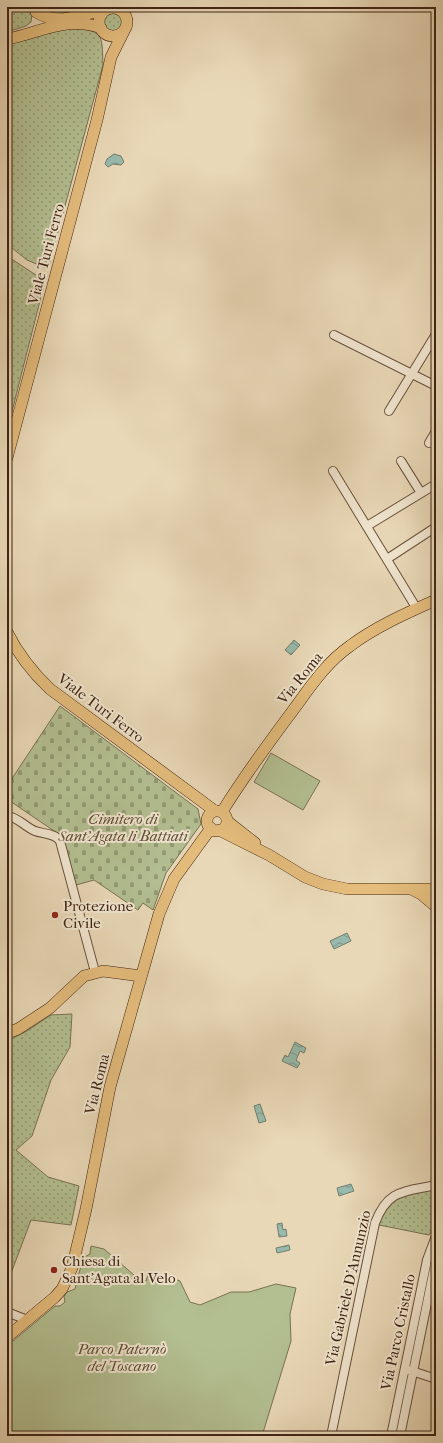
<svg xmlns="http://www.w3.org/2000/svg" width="443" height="1443" font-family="'IM FELL French Canon',serif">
  <defs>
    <pattern id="grass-dots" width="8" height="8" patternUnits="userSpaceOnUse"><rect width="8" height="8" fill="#b3bf91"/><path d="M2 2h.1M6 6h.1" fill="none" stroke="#939b75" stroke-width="1.8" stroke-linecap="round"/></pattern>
    <pattern id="cemetery-stones" width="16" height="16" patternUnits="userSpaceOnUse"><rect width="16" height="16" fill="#b3bf91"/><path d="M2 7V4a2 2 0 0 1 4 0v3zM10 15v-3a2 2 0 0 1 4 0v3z" fill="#939b75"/></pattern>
    <pattern id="water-waves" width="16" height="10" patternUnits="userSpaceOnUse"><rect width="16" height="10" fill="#97baac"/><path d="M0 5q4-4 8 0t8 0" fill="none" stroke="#7d978b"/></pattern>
  </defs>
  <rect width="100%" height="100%" fill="#e9d8b7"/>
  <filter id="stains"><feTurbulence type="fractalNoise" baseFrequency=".005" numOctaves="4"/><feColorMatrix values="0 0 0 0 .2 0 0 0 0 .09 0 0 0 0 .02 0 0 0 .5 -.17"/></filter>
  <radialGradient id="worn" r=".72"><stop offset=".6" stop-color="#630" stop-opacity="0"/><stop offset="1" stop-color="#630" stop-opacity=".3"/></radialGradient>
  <path fill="url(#grass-dots)" stroke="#797252" d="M 7,7 L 27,7 L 32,14 L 31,22 L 26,26 L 7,32 Z
    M 39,7 L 89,7 C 73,12 53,20 39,7 Z
    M103 22a10 10 0 1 1 20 0a10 10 0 1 1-20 0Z
    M 70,26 C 103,33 102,31 103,65 L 48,269 L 27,260 L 7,244 L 7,44 Z
    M 7,256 L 45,281 L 7,431 Z
    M 72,1014 L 70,1047 L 51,1080 L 32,1136 L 16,1150 L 48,1177 L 79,1186 L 71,1225 L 31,1220 L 7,1284 L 7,1041 L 25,1032 L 51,1015 Z
    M 436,1188 L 436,1223 L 429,1235 L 379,1225 L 385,1207 L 398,1196 Z"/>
  <path fill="url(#cemetery-stones)" stroke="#797252" d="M 60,706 L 198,809 L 201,824 L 166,873 L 153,910 L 143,903 L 138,910 L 94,880 L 76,885 L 63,837 L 7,799 L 7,786 Z"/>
  <path fill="#b3bf91" stroke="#797252" d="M 271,753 L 320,781 L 303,810 L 254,782 Z
    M 91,1246 L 104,1249 L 142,1282 L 146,1281 L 148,1275 L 164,1275 L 180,1281 L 190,1302 L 200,1305 L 231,1292 L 249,1292 L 276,1284 L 296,1288 L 290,1314 L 291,1341 L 262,1436 L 7,1436 L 7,1346 L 55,1306 L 60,1306 L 65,1302 L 64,1296 L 67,1292 L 75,1289 L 83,1258 L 90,1254 Z"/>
  <path fill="url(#water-waves)" stroke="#747e6f" d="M 114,154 L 121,156 L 124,162 L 121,165 L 113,164 L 108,167 L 105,164 L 107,159 Z
    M 294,640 L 300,645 L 291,655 L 285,650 Z
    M 347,933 L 351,941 L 334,949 L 330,941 Z
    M 295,1042 L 306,1048 L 304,1053 L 300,1051 L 296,1060 L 300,1063 L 297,1068 L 282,1061 L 285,1055 L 288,1057 Z
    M 260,1104 L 266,1121 L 259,1123 L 254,1106 Z
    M 351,1184 L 354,1191 L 339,1196 L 337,1188 Z
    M 282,1223 L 283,1230 L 286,1229 L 287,1236 L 279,1237 L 277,1224 Z
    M 289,1245 L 290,1250 L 277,1253 L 276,1248 Z"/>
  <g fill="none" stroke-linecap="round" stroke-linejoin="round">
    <g stroke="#6a513d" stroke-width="10">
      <path id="minor" d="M 334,335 L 436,386
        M 389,411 L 436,334
        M 429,443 L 436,431
        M 401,461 L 421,493
        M 333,471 L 417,609
        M 367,526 L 436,484
        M 387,559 L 436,527
        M 7,816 C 18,817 25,827 35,831 C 43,834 55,833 60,841 L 95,972
        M 7,1312 L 27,1320
        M 409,1370 L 436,1379
        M 331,1436 L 375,1223 C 388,1189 404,1192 436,1185
        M 391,1436 L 427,1260 L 436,1236
        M 400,1436 L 436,1259"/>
    </g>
    <g stroke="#3f2414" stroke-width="12">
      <path id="major" d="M99 22a14 14 0 1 1 28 0a14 14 0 1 1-28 0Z
        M 36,12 C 60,27 79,13 104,11
        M 7,39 C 39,33 68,15 101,28
        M 7,458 L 97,120 L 111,57 L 124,31
        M 7,632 C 18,654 32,672 50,689 L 215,811
        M207 821a10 10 0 1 1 20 0a10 10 0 1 1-20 0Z
        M 222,812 C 242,779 265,748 288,717 C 307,692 324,664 350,646 C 375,627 407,613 436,600
        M 227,821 L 255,843
        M 219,830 L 269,855 L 305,877 L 323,884 L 347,889 L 426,889 L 436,891
        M 413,890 L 421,894 L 434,905
        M 7,1033 L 18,1029 L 50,1008 L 84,976 L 103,971 L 141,976
        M 7,1337 L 55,1297 L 62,1289 L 72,1268 L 86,1209 L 110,1087 L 159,914 L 174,879 L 211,828"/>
    </g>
    <use href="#minor" stroke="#f1e6d0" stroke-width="8"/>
    <use href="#major" stroke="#e4bc7c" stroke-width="11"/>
  </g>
  <g fill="#8f2418" stroke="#f1e6d0" stroke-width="1.5">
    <circle cx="55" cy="915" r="4"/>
    <circle cx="54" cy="1270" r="4"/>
  </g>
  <g text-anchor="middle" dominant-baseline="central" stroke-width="4" stroke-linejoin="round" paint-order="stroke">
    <g font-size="15" fill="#3f2414" stroke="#f1e6d0">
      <text transform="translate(46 254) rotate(-75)">Viale Turi Ferro</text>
      <text transform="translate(300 678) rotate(-51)">Via Roma</text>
      <text transform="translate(101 708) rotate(37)">Viale Turi Ferro</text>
      <text transform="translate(97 1084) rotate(-76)">Via Roma</text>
      <text transform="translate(348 1288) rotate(-77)">Via Gabriele D'Annunzio</text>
      <text transform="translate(398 1332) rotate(-78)">Via Parco Cristallo</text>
    </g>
    <g font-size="15" font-style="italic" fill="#5c4b33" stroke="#f1e6d0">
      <text x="123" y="819">Cimitero di<tspan x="123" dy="17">Sant'Agata li Battiati</tspan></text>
      <text x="122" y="1349">Parco Paternò<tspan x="122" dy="17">del Toscano</tspan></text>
    </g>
    <g font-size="15" fill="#3f2414" stroke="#f1e6d0" text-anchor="start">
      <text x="63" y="906">Protezione<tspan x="63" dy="17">Civile</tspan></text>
      <text x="62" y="1261">Chiesa di<tspan x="62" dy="17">Sant'Agata al Velo</tspan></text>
    </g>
  </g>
  <rect width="443" height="1443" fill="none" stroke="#e9d8b7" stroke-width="24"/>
  <rect x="8" y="8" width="427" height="1427" fill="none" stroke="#3f2414" stroke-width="2"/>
  <rect x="12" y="12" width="419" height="1419" fill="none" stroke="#3f2414"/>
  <rect width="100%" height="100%" filter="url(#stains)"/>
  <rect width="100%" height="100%" fill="url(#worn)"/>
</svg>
